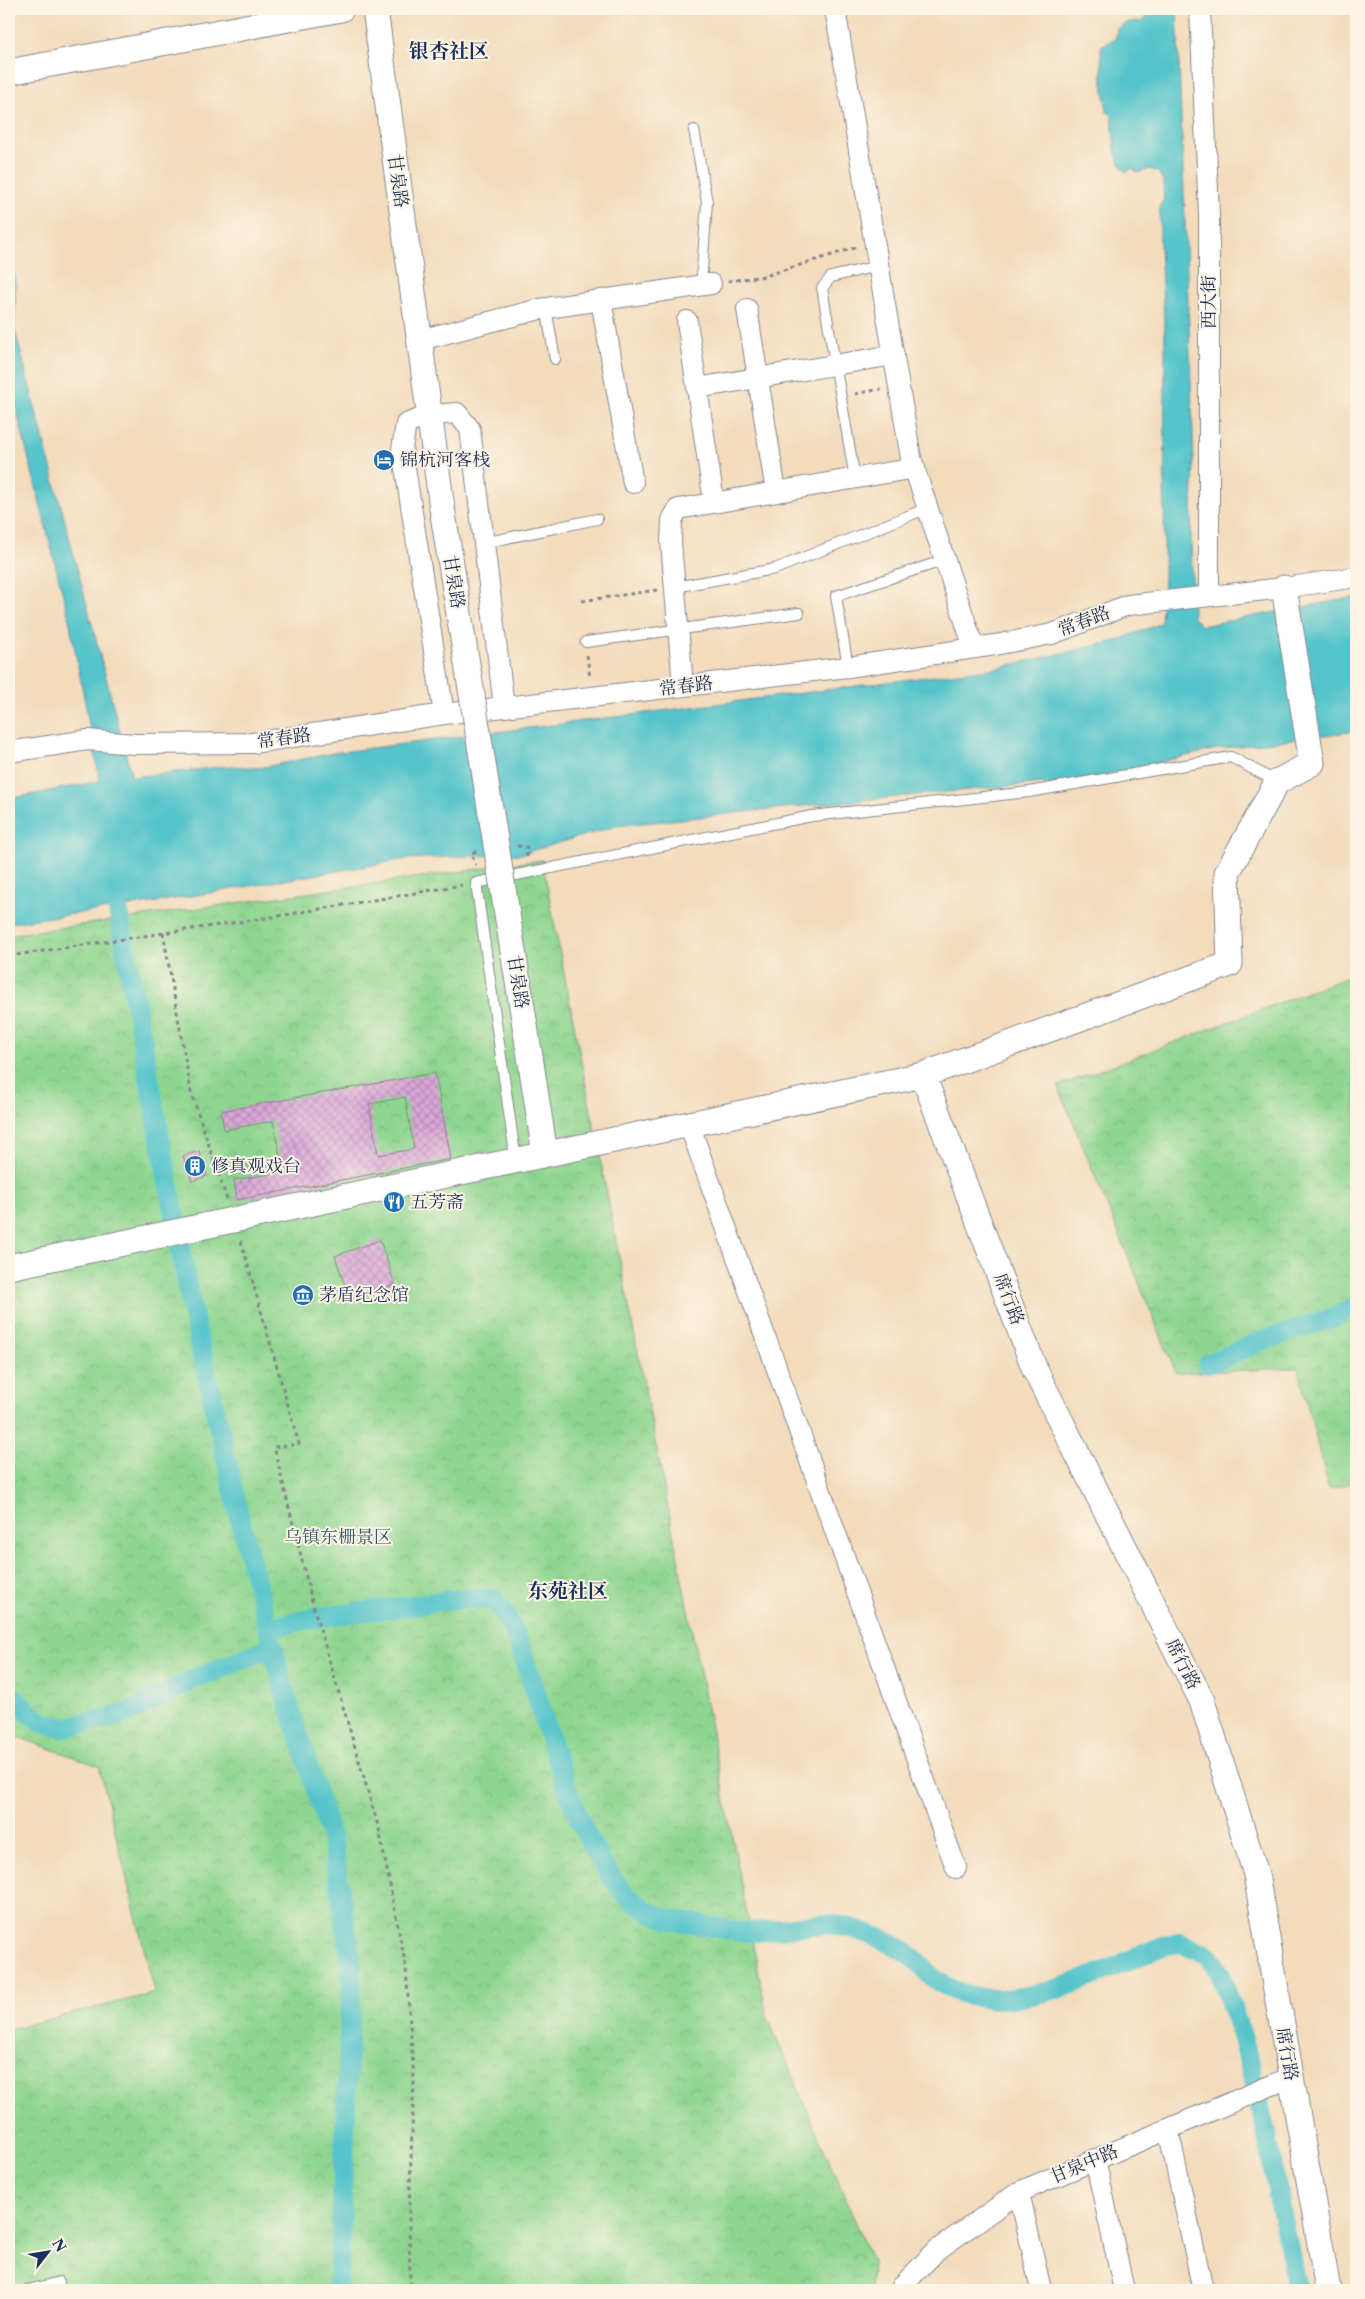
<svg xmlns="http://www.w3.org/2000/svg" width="1365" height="2299" font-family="'Libre Caslon Text','Noto Serif SC',serif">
  <defs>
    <pattern id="park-crowns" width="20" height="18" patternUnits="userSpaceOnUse" patternTransform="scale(1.25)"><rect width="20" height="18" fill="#8ed690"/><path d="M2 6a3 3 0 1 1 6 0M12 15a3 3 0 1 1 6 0" fill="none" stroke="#7ab87f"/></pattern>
    <pattern id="building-cross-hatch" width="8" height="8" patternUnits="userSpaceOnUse" patternTransform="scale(1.25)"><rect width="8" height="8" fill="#dba7d8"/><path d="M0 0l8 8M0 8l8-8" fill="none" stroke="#b188b2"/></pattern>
  </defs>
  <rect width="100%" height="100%" fill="#fcf5e5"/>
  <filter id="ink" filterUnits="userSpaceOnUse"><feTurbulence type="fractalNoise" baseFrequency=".02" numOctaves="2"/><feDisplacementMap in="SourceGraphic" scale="10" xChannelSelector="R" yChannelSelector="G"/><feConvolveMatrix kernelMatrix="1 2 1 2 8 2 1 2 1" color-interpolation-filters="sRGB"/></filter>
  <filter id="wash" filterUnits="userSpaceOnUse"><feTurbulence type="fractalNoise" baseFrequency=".0096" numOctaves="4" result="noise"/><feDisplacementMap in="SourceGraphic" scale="20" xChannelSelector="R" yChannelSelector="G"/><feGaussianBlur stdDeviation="1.12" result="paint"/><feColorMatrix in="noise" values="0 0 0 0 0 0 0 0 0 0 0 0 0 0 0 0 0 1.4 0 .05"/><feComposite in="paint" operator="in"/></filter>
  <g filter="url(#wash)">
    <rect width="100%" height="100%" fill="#f3dbbc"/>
    <path fill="url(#park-crowns)" stroke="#548277" d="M 542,860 L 767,2016 L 872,2261 L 871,2290 L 9,2290 L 9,2029 L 155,1993 L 99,1766 L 9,1734 L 9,935 Z
      M 1356,974 L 1356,1482 L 1329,1489 L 1298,1368 L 1176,1373 L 1058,1086 Z"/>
    <path fill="#57c5cb" stroke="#397a94" d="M 1150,9 L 1177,9 L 1194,461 L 1191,533 L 1193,617 L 1201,626 L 1356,597 L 1356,731 L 1217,749 L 1052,787 L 1042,783 L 792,807 L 616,826 L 521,854 L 407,859 L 151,903 L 9,923 L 9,799 L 100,781 L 69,619 L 9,380 L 9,253 L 16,281 L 14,327 L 132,777 L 230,766 L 260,768 L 333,753 L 997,668 L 1120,640 C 1134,632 1147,630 1161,623 L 1164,580 L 1165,340 L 1160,247 L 1160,206 L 1164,199 L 1163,180 L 1158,172 L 1150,169 L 1138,173 L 1132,168 L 1126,172 C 1112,158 1114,134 1112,115 L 1107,112 L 1102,76 L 1101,46 L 1116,38 L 1117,28 C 1126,22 1131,20 1142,22 L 1148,16 Z"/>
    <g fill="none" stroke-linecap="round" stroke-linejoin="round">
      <path stroke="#57c5cb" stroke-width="20" d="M 113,882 L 191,1306 L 240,1519 L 284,1690 L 332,1839 L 352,1968 L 338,2290
        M 1208,1364 L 1264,1340 L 1335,1317 L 1356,1306
        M 268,1629 C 309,1616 354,1613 396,1608 C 429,1603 463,1596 495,1600 C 515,1626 525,1659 535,1691 C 556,1755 574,1827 615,1882 C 642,1919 678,1922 719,1928 C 731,1930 743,1933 755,1932 C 780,1930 812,1922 836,1925 C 858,1928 894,1942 911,1956 C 918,1962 924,1969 930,1975 C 948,1991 974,1999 997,1999 C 1056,1998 1112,1967 1165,1945 L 1180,1943 L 1209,1955 L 1220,1973 L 1244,2042 L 1267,2137 L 1297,2290
        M 9,1694 L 40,1722 L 63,1728 L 126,1714 L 190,1681 L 273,1647"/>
    </g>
    <g id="blocks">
      <path fill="url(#building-cross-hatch)" fill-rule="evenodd" d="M 435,1073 L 451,1159 L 237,1200 L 234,1180 L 283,1172 L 273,1121 L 224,1130 L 221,1111 ZM 405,1097 L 414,1149 L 378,1155 L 369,1104 Z
        M 199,1151 L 207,1176 L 192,1181 L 183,1156 Z
        M 380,1240 L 395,1285 L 350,1300 L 335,1256 Z"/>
    </g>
  </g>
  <g filter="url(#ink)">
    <use href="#blocks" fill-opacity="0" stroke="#87858d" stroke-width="1"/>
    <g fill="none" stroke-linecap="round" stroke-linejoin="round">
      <g stroke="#87858d" stroke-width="12">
        <path id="service" d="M 694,130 L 707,202 L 701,285
          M 546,308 L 555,359
          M 855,479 L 822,288 L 831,277 L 878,266
          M 483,543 L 597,519
          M 675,587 L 775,569 L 928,508
          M 586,642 L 799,613
          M 848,667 L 836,596 L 945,560
          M 516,1161 L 476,883 L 812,816 L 1029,792 L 1231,757 L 1277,782
          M 28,2290 L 59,2282"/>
      </g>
      <g stroke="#87858d" stroke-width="22">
        <path id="minor" d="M 835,9 L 911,458 L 974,648
          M 1200,9 L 1209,215 L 1209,595
          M 601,300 L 633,483
          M 747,309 L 776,492
          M 687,321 L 714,502
          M 420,340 L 540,309 L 711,284
          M 697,388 L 894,355
          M 683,686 L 671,542 L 672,520 L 678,509 L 915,468
          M 444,714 L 402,449 L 406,424 L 430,415 L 457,413 L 470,429 L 504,707
          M 9,752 L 88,740 L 134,744 L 253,743 L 444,714 L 848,667 L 995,645 L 1052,634 L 1128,605 L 1284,588 L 1356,577
          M 689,1124 L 956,1868
          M 1168,2129 L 1203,2290
          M 1095,2159 L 1124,2290
          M 1019,2192 L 1041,2290
          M 901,2290 L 902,2286 L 937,2250 L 1019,2192 L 1291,2077"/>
      </g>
      <g stroke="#87858d" stroke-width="27">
        <path id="tertiary" d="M 375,9 L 442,508
          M 9,72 L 341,9
          M 530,1057 L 545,1154
          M 923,1075 L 1035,1370 L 1202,1701 L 1256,1874 L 1328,2290
          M 9,1267 L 923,1075 L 1230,964 L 1227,873 L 1277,782 L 1312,763 L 1284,588"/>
      </g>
      <path stroke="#87858d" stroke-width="3" stroke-dasharray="4 4" stroke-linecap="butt" d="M 728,281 L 765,276 L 857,247
        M 855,394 L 881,389
        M 582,601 L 657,590
        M 587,655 L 590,678
        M 517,846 L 527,847 L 527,857
        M 476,851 L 471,854 L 476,865
        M 163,932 L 191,1092 L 227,1199
        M 9,956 L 279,916 L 462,885
        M 241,1241 L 299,1444 L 274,1447 L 313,1605 L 379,1829 L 406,1968 L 414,2079 L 409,2211 L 410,2290"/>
      <use href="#service" stroke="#fff" stroke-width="10"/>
      <use href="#minor" stroke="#fff" stroke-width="20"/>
      <use href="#tertiary" stroke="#fff" stroke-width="25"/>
      <g stroke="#87858d" stroke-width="27" stroke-linecap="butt">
        <path id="tertiary-bridge" d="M 442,508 L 530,1057"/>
      </g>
      <use href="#tertiary-bridge" stroke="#fff" stroke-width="25"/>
    </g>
  </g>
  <defs>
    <g id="hotel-disc" transform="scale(1.125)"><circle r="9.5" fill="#1f6fb2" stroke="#fcf5e5"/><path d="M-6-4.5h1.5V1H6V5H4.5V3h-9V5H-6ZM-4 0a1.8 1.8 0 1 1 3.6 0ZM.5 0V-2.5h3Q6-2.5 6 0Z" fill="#fff"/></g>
    <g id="building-disc" transform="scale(1.125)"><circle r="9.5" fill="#1f6fb2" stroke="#fcf5e5"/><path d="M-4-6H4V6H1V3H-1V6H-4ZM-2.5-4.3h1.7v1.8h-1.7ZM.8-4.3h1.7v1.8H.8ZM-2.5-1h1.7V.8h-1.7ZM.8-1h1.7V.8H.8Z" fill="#fff"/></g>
    <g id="restaurant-disc" transform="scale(1.125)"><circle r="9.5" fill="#1f6fb2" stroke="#fcf5e5"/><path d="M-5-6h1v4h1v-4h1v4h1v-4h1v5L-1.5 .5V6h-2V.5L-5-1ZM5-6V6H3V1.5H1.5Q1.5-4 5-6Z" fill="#fff"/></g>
    <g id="museum-disc" transform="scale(1.125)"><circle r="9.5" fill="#1f6fb2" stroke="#fcf5e5"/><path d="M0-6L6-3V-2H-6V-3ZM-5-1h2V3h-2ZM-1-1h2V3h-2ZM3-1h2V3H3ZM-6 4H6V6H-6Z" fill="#fff"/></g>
  </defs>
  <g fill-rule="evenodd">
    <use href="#hotel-disc" x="384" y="460"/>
    <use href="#building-disc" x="195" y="1166"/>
    <use href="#restaurant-disc" x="394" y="1202"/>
    <use href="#museum-disc" x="303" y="1295"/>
  </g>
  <g text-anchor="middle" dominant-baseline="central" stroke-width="4" stroke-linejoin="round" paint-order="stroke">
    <g font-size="18" fill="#1b2f5e" stroke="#fcf5e5">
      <text transform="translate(398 181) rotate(82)">甘泉路</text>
      <text transform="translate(1209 302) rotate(-90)">西大街</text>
      <text transform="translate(454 582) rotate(81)">甘泉路</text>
      <text transform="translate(1084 621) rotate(-21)">常春路</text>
      <text transform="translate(686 686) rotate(-7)">常春路</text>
      <text transform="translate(284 738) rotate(-8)">常春路</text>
      <text transform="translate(518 982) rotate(81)">甘泉路</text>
      <text transform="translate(1009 1299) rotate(69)">席行路</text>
      <text transform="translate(1183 1664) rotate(63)">席行路</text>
      <text transform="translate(1287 2054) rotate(80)">席行路</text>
      <text transform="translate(1084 2164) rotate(-23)">甘泉中路</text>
    </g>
    <g font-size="18" fill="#1b2f5e" stroke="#fcf5e5" text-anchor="start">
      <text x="400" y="460">锦杭河客栈</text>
      <text x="211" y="1166">修真观戏台</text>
      <text x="410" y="1202">五芳斋</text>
      <text x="319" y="1295">茅盾纪念馆</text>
    </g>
    <g font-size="18" fill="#38596a" stroke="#fcf5e5">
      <text x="338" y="1537">乌镇东栅景区</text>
    </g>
    <g font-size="20" font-weight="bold" fill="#1b2f5e" stroke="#fcf5e5">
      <text x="449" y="51">银杏社区</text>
      <text x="568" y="1591">东苑社区</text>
    </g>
  </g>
  <rect width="1365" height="2299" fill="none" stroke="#fcf5e5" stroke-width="30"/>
  <g transform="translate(48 2252) rotate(59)" stroke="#fcf5e5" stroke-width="4" paint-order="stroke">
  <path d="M0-4L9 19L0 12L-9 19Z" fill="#1b2f5e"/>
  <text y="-8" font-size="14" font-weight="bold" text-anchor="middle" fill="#1b2f5e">N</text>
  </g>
</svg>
